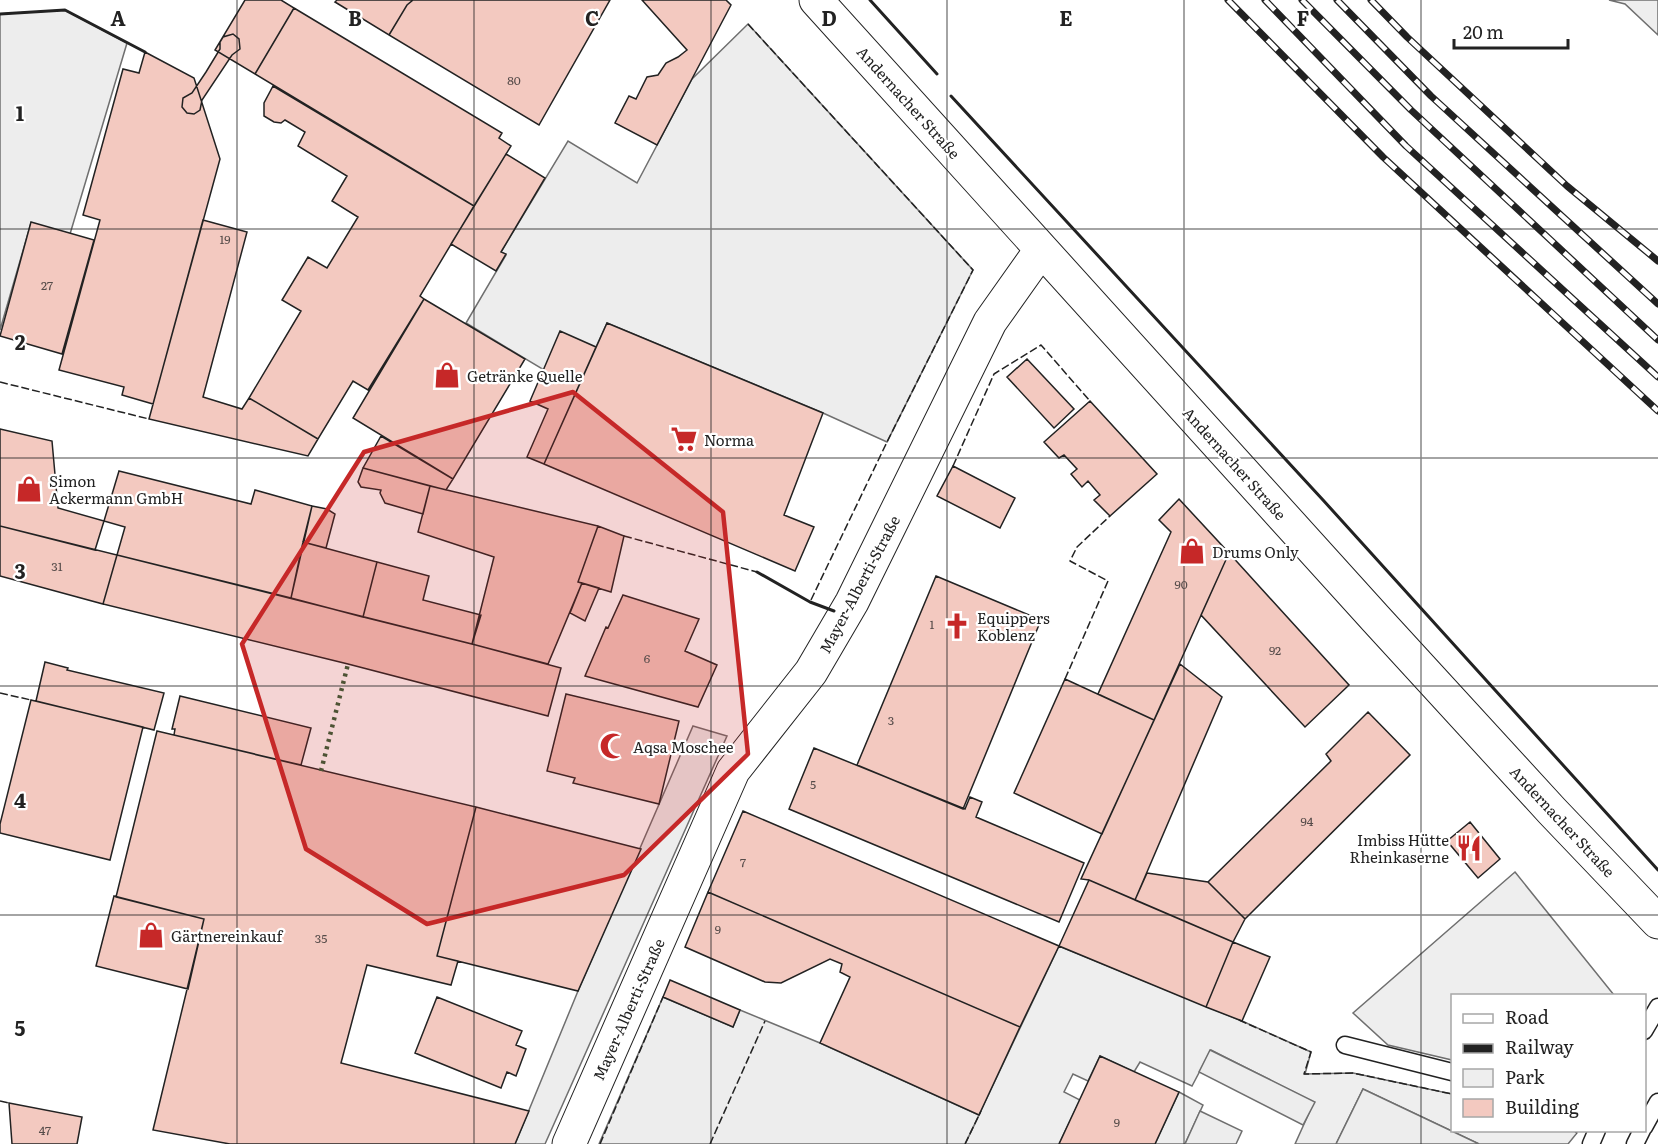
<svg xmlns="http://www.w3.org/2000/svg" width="1658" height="1144" font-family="Literata,serif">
  <rect width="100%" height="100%" fill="#fff"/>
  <path fill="#eee" stroke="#6f6f6f" stroke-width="1.5" d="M 1609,0 L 1658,0 L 1658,35 L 1625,4 Z
    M 1515,872 L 1614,995 L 1452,996 L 1452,1060 L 1388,1045 L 1353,1013 Z
    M 1059,946 L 1242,1021 L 1311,1052 L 1305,1074 L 1353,1073 L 1452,1094 L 1452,1130 L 1573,1130 L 1577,1133 L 1568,1144 L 1479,1144 L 1363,1089 L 1336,1144 L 1295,1144 L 1314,1102 L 1211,1050 L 1192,1086 L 1140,1062 L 1134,1072 L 1100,1056 L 1088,1081 L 1073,1074 L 1064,1092 L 1080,1100 L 1059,1144 L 965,1144 Z
    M 1179,1092 L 1203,1105 L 1185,1144 L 1155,1144 Z"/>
  <path fill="#ededed" stroke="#6f6f6f" stroke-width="1.5" d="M 65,10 L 127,43 L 70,234 L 31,223 L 0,330 L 0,14 Z
    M 748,24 L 973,270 L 887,442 L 823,413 L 607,323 L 596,347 L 544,370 L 466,323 L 506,255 L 501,252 L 568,141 L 637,183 L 692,79 Z
    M 693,726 L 727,736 L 545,1144 L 515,1144 L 578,991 Z
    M 663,997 L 733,1027 L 740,1010 L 820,1043 L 979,1115 L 965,1144 L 599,1144 Z
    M 1210,1050 L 1315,1102 L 1303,1125 L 1199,1072 Z
    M 1363,1089 L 1479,1144 L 1336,1144 Z
    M 1200,1111 L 1242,1131 L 1236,1144 L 1185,1144 Z"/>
  <path fill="#f3c9c0" stroke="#222" stroke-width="1.5" d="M 245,0 L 281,0 L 294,8 L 255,74 L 215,50 Z
    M 337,0 L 413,0 L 407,5 L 389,35 L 335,2 Z
    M 413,0 L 610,0 L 539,125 L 389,35 L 407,5 Z
    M 642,0 L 726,0 L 731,5 L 657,145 L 615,123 L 629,96 L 636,99 L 647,77 L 658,75 L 666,63 L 678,57 L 687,50 Z
    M 294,8 L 502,133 L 499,138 L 511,146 L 474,206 L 255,74 Z
    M 233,34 L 239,39 L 240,49 L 232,55 L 202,100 L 200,110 L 194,114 L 187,113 L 182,107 L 183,98 L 192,93 L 206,72 L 220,49 L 220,42 L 223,37 Z
    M 145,52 L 194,78 L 220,159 L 153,404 L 122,395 L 124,387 L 59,370 L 100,220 L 83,215 L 123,69 L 139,73 Z
    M 273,86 L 474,206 L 420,296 L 424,299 L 368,390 L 353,381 L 318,439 L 249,398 L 301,311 L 282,300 L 308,257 L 327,268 L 358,217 L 332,201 L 347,176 L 298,146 L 305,132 L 285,120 L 281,123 L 274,122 L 264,116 L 264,103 Z
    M 506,154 L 545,178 L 501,252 L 506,254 L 496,271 L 451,244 Z
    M 203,220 L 247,232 L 203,397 L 242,409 L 249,398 L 318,439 L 308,456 L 149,419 Z
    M 31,222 L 94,240 L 62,354 L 0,336 Z
    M 424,299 L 525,359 L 453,479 L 353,418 Z
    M 607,323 L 823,413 L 784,515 L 814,527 L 795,571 L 544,464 Z
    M 560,331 L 596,347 L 544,464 L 527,457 L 548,409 L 530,401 Z
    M 1027,359 L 1074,409 L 1054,428 L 1007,377 Z
    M 1090,401 L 1157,474 L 1110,516 L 1094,500 L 1100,495 L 1088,481 L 1082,487 L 1071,474 L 1077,469 L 1064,455 L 1059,458 L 1044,442 Z
    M 0,429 L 52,441 L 58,508 L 104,521 L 95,550 L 0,526 Z
    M 381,436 L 453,479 L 446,490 L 363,468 Z
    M 953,466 L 1015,498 L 1000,528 L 937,496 Z
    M 363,468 L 430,486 L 423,514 L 385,503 L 380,493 L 381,490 L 361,487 L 358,482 Z
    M 119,471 L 251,504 L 255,490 L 312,506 L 291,598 L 117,555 L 125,527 L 104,521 Z
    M 430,486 L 598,526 L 578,582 L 582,583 L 548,664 L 472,644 L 494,557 L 418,532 Z
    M 1179,499 L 1229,553 L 1154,720 L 1098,694 L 1171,532 L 1159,520 Z
    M 312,506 L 327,509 L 335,514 L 326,548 L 303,542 Z
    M 0,526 L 117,555 L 103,604 L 0,576 Z
    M 598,526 L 624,536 L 611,592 L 578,582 Z
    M 303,542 L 377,562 L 363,617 L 291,598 Z
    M 1229,553 L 1349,685 L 1305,727 L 1201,615 Z
    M 117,555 L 472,644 L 561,668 L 548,716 L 348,664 L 103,604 Z
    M 377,562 L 429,576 L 423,600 L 481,615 L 472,644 L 363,617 Z
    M 936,576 L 1041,620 L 963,809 L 857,765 Z
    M 582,583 L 599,588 L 585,621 L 570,613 Z
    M 623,595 L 699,619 L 685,651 L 717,665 L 698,707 L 585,676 L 606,627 L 608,628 Z
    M 45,662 L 68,668 L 67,670 L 164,693 L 154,730 L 36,701 Z
    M 1180,664 L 1222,697 L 1135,900 L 1089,880 L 1081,879 Z
    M 1065,679 L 1154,720 L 1102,834 L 1014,793 Z
    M 566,694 L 679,721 L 659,804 L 573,783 L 575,778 L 547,771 Z
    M 180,696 L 311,728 L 301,765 L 174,735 L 175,729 L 172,729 Z
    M 31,700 L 143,727 L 110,860 L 0,833 L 0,824 Z
    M 1368,712 L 1410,755 L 1245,919 L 1208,882 L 1331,761 L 1326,754 Z
    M 157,731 L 476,807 L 437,956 L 458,961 L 451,985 L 367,965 L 341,1063 L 529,1111 L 515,1144 L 230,1144 L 153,1130 L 204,919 L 116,897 Z
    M 814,748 L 965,809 L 970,797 L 982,802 L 976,817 L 1084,863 L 1059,922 L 789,809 Z
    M 476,807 L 641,849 L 578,991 L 437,956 Z
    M 743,811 L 1059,946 L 1020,1027 L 708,892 Z
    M 1470,822 L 1500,859 L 1478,878 L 1447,841 Z
    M 1147,873 L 1208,882 L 1245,919 L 1233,942 L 1135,900 Z
    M 1089,880 L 1233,942 L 1206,1007 L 1059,946 Z
    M 708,892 L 1020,1027 L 979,1115 L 820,1043 L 850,977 L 840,972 L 842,964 L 830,959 L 781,983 L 765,982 L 685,947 Z
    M 114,896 L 204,919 L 188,989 L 96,966 Z
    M 1233,942 L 1270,957 L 1242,1021 L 1206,1007 Z
    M 670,980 L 740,1010 L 733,1027 L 663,997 Z
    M 437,997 L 522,1031 L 516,1045 L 526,1049 L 516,1076 L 507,1072 L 501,1088 L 415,1053 Z
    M 1100,1056 L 1179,1092 L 1155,1144 L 1059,1144 Z
    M 9,1103 L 82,1117 L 77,1144 L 12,1144 Z"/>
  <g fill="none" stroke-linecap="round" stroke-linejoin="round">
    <g stroke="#222" stroke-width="19">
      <path id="lane" d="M 1644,1031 L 1658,1007
        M 1345,1045 L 1452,1072
        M 1644,1127 L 1658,1102
        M 1591,1144 L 1597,1130
        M 1635,1144 L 1642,1130"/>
    </g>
    <g stroke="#222" stroke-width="35">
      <path id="street" d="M 569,1144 L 733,771 L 811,672 L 852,602 L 990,322 L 1041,250"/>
    </g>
    <g stroke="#222" stroke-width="35">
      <path id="secondary" d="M 816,0 L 1376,619 L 1552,811 L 1658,922"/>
    </g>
    <use href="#lane" stroke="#fff" stroke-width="16"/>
    <use href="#street" stroke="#fff" stroke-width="33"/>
    <use href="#secondary" stroke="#fff" stroke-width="33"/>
    <g stroke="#222" stroke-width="7">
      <path id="rail" d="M 1228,0 L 1383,157 L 1658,411
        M 1265,0 L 1406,146 L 1658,377
        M 1302,0 L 1411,110 L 1658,340
        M 1337,0 L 1431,96 L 1658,304
        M 1371,0 L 1407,37 L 1567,186 L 1658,261"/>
    </g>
    <use href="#rail" stroke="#fff" stroke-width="4.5" stroke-dasharray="14" stroke-linecap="butt"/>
    <path stroke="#2f5e38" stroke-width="4.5" stroke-dasharray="3 4.5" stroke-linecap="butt" d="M 321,771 L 348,664"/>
    <path stroke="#222" stroke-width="1.5" stroke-dasharray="8 3" stroke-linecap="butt" d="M 748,24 L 973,270 L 887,442 L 810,602
      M 0,382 L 149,419
      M 953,466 L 994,374 L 1041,345 L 1090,401
      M 624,536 L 757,572
      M 1065,679 L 1108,581 L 1070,561 L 1077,547 L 1110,516
      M 0,693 L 31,700
      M 1239,1020 L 1311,1052 L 1304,1074 L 1353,1073 L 1452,1094
      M 0,1101 L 9,1103
      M 1573,1130 L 1577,1133
      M 600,1144 L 663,997
      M 710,1144 L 765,1021
      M 965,1144 L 981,1111"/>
    <path stroke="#222" stroke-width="3" d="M 870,0 L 937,74
      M 0,14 L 65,10 L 145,52
      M 951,96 L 1323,500 L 1658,870
      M 757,572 L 810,602 L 834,611"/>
  </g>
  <path fill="#c62828" fill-opacity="0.2" stroke="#c62828" stroke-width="4.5" stroke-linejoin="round" d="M 573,392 L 723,512 L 748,754 L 624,875 L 427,924 L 306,849 L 242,644 L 364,452 Z"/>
  <path fill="none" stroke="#222" stroke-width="1.5" stroke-opacity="0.55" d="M 237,0 L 237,1144M 474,0 L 474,1144M 711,0 L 711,1144M 947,0 L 947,1144M 1184,0 L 1184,1144M 1421,0 L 1421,1144M 0,229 L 1658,229M 0,458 L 1658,458M 0,686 L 1658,686M 0,915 L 1658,915"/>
  <defs>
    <g id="shop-bare" transform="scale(2.07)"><path d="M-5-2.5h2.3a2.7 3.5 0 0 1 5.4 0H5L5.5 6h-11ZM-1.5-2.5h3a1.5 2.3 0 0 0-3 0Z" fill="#c62828" stroke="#fff" stroke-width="2.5" paint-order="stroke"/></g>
    <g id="supermarket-bare" transform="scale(2.07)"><path d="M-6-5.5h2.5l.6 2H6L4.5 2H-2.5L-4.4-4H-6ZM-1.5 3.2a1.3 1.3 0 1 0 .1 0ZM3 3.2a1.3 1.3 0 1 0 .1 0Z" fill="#c62828" stroke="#fff" stroke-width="2.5" paint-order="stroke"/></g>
    <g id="church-bare" transform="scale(2.07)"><path d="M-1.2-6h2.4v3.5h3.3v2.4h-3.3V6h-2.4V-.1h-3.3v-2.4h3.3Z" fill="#c62828" stroke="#fff" stroke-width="2.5" paint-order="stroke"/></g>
    <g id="mosque-bare" transform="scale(2.07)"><path d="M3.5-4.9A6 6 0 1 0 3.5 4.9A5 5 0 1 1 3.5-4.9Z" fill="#c62828" stroke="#fff" stroke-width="2.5" paint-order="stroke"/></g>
    <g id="restaurant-bare" transform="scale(2.07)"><path d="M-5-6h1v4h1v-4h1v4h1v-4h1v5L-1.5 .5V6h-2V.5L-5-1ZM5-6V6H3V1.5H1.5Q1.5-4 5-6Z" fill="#c62828" stroke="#fff" stroke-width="2.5" paint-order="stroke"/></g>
  </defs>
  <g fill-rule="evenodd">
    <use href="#shop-bare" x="447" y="375"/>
    <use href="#supermarket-bare" x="684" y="439"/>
    <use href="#shop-bare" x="29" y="489"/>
    <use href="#shop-bare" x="1192" y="551"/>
    <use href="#church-bare" x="957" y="626"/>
    <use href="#mosque-bare" x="613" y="746"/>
    <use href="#restaurant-bare" x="1469" y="848"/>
    <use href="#shop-bare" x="151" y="935"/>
  </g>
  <g text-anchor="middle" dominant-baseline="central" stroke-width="4.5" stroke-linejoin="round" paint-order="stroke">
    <g font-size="12" fill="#564c4a">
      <text x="514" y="80">80</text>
      <text x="225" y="239">19</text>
      <text x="47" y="285">27</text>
      <text x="57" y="566">31</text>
      <text x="1181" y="584">90</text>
      <text x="932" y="624">1</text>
      <text x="1275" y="650">92</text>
      <text x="647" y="658">6</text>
      <text x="891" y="720">3</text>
      <text x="813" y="784">5</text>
      <text x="1307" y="821">94</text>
      <text x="743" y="862">7</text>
      <text x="718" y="929">9</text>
      <text x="321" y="938">35</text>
      <text x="1117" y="1122">9</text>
      <text x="45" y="1130">47</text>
    </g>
    <g font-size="15" fill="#222" stroke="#fff">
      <text transform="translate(909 102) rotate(48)">Andernacher Straße</text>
      <text transform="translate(1235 463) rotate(48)">Andernacher Straße</text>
      <text transform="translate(859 584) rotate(-62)">Mayer-Alberti-Straße</text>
      <text transform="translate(1563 821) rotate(47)">Andernacher Straße</text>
      <text transform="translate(628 1009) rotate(-66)">Mayer-Alberti-Straße</text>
    </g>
    <g font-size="15" fill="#222" stroke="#fff" text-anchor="start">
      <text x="467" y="375">Getränke Quelle</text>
      <text x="704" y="439">Norma</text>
      <text x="49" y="480">Simon<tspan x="49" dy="17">Ackermann GmbH</tspan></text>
      <text x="1212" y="551">Drums Only</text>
      <text x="977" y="617">Equippers<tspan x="977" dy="17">Koblenz</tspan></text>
      <text x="633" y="746">Aqsa Moschee</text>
      <text x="1449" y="839" text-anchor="end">Imbiss Hütte<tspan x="1449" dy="17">Rheinkaserne</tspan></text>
      <text x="171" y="935">Gärtnereinkauf</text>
    </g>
  </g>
  <g font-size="20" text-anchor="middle" font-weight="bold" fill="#222" stroke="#fff" stroke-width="4.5" stroke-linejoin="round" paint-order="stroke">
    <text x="118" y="26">A</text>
    <text x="355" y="26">B</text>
    <text x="592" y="26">C</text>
    <text x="829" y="26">D</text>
    <text x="1066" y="26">E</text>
    <text x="1303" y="26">F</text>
    <text x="20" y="121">1</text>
    <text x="20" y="350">2</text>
    <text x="20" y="579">3</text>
    <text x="20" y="808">4</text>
    <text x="20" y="1036">5</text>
  </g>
  <rect x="1451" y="994" width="195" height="138" fill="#ffffff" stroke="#a7a7a7" stroke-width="1.5"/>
  <rect x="1463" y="1014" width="30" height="9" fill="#ffffff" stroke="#a7a7a7" stroke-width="1.5"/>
  <text x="1505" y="1024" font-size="18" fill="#222222">Road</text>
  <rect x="1463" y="1044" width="30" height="9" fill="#222222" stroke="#a7a7a7" stroke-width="1.5"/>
  <text x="1505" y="1054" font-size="18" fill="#222222">Railway</text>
  <rect x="1463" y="1069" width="30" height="18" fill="#eeeeee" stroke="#a7a7a7" stroke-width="1.5"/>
  <text x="1505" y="1084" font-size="18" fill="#222222">Park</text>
  <rect x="1463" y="1099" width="30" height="18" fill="#f3c9c0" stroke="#a7a7a7" stroke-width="1.5"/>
  <text x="1505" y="1114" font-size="18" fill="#222222">Building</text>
  <path d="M1454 39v9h114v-9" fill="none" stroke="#222222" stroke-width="3"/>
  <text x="1463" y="39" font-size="18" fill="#222222" stroke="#ffffff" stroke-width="4.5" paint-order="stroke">20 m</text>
</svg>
